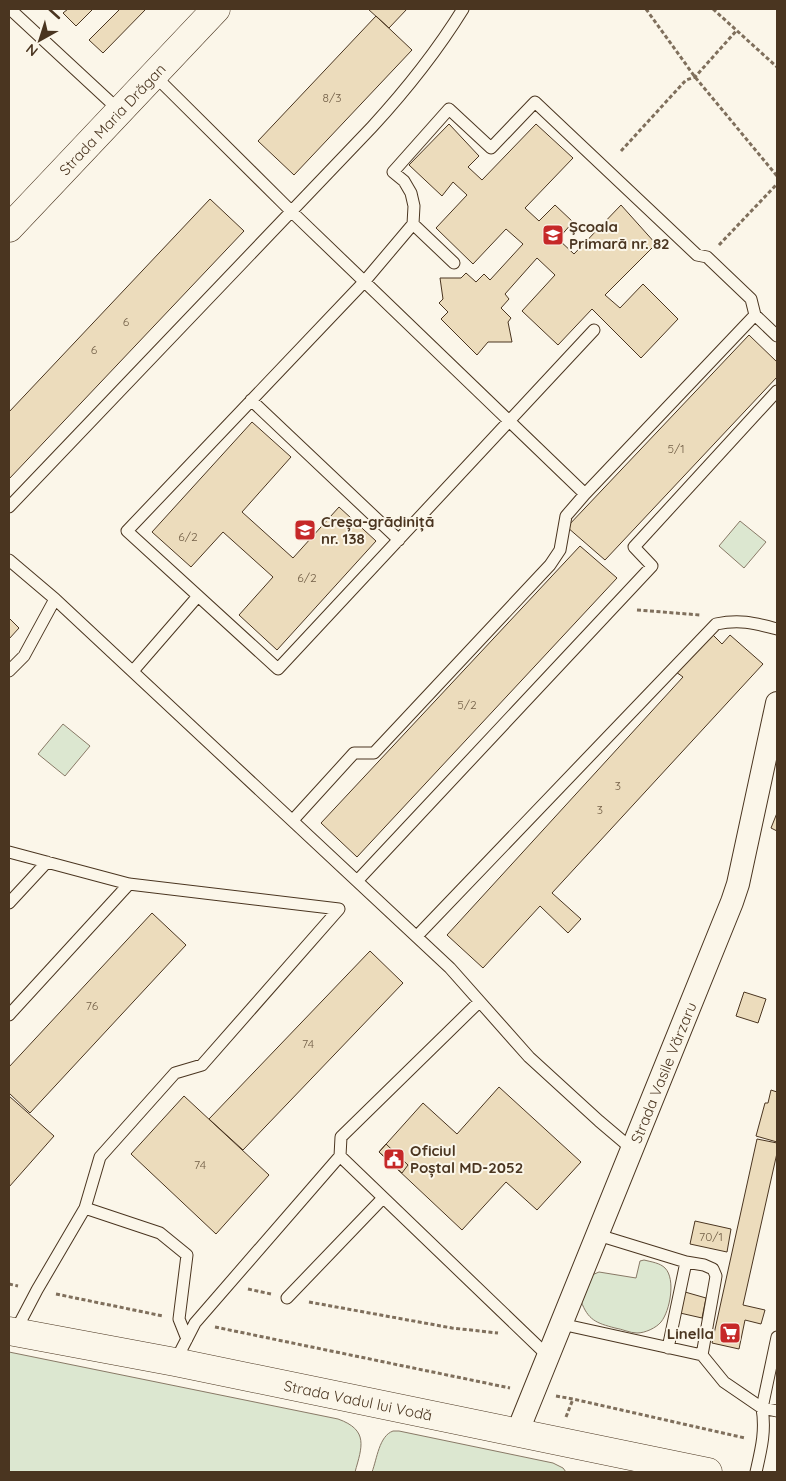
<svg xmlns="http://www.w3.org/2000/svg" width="786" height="1481" font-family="Quicksand,sans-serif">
  <rect width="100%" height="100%" fill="#fbf6e9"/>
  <path fill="#dce7d0" stroke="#887966" d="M 740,521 L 766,542 L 744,568 L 719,546 Z
    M 63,724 L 90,746 L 65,776 L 38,754 Z
    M 644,1260 C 652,1262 660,1263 665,1268 C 676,1279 670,1311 661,1322 C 656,1328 645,1333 637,1333 C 630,1333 622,1329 615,1328 C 596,1323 588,1320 581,1301 L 592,1275 L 599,1272 L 636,1278 L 640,1261 Z
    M 9,1352 L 338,1419 C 369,1430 362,1447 355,1472 L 9,1472 Z
    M 393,1431 L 399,1431 L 553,1463 L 563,1468 L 566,1472 L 372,1472 C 377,1459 379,1436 393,1431 Z"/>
  <path fill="#ecdcbc" stroke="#4a3520" d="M 68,9 L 93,9 L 76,26 L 63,13 Z
    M 120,9 L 146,9 L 103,53 L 89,40 Z
    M 368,9 L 407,9 L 389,28 Z
    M 376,16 L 412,50 L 294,175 L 258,141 Z
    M 449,124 L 479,156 L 468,167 L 482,180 L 536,124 L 573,158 L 525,208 L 539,221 L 555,205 L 573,222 L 558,239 L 574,254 L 621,205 L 656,244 L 605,295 L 620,308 L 643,284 L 678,319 L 641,358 L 592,309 L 558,345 L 522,311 L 555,275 L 537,258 L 505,294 L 509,299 L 501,308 L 511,318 L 508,322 L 512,342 L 488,342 L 477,355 L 441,319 L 448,312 L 439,303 L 443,299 L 440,278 L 461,278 L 466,273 L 476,282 L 484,274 L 490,280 L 523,244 L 506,229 L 473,264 L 436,228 L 467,195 L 453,182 L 442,196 L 409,165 Z
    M 210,199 L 244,231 L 9,479 L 9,412 Z
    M 749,335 L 777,362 L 777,377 L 605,560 L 567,527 Z
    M 252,422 L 291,457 L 242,512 L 293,558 L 339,507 L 376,541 L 277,650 L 239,615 L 273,577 L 223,532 L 191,567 L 152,532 Z
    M 580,546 L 617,578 L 357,857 L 321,823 Z
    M 9,618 L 19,628 L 9,639 Z
    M 711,633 L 722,644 L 730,635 L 763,664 L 552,893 L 581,919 L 568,933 L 540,906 L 483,968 L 447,935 L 683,677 L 676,672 Z
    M 777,813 L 777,831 L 771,828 Z
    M 152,913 L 186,945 L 30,1113 L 9,1093 L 9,1067 Z
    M 370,951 L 403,983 L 243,1150 L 209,1119 Z
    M 744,992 L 766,999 L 758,1023 L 736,1016 Z
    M 499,1087 L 581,1162 L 537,1210 L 506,1182 L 462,1230 L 379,1152 L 423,1103 L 457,1134 Z
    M 771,1090 L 777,1092 L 777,1142 L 756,1136 L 765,1103 L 768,1103 Z
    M 9,1096 L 54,1136 L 9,1187 Z
    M 184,1096 L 269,1175 L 216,1234 L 131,1154 Z
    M 757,1139 L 777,1143 L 777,1153 L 743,1305 L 765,1310 L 761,1324 L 745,1320 L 739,1349 L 712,1343 Z
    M 386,1144 L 408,1165 L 402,1173 L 379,1152 Z
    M 695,1221 L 731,1229 L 727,1252 L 690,1244 Z
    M 685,1292 L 706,1298 L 702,1318 L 680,1313 Z"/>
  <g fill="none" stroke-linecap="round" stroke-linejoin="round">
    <g stroke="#4a3520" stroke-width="13">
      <path id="service" d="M 10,9 L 120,111
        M 154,75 L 292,212 L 585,494 L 755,315 L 777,336
        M 413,224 L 454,263
        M 594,330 L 278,669 L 127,531 L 364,282 L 413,224 L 414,206 L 411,193 L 404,181 L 393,172 L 449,109 L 491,148 L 535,102 L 697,255 L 707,257 L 751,299 L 755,315
        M 251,400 L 399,540
        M 9,507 L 372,127 C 406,90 437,51 463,9
        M 9,560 L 55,599 L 450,968 L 529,1057 L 599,1121 L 632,1149
        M 9,671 L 24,656 L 55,599
        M 133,671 L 198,596
        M 293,820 L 354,753 L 374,753 L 550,565 L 560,550 L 566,516 L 585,494
        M 9,852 L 129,884 L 339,909
        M 358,880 L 652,566 L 634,547 L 777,391
        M 9,903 L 47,862
        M 417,936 L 716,624 C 740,619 754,623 777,629
        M 9,1015 L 129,884
        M 340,1156 L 548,1356
        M 85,1208 L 160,1233 L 187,1255 L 179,1319 L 187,1339
        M 598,1235 L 686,1262 L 704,1265 L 713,1269 L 716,1276 L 715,1282 L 702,1355 L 724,1382 L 762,1408 C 766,1431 761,1450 756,1472
        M 287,1298 L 383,1198
        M 561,1324 L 702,1355
        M 15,1332 L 37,1290 L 85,1208 L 100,1157 L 175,1073 L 202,1065 L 339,909
        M 777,1337 L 762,1408 L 777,1411
        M 668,1348 L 686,1262
        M 175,1362 L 195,1323 L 340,1156 L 341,1137 L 479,1002"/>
    </g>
    <g stroke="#4a3520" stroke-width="24">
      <g id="minor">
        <path id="s1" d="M 517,1433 L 732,902 L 738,884 L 777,703"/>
      </g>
    </g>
    <g stroke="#4a3520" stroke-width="29">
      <g id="secondary">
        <path id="s2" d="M 9,228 L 216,9"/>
      </g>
    </g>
    <g stroke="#4a3520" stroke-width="29">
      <g id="primary">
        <path id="s3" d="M 9,1331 L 175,1362 L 708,1472"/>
      </g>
    </g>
    <path stroke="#7f6f5c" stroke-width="3" stroke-dasharray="4 2.5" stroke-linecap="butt" d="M 646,9 L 695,77 L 777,176
      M 713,9 L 777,67
      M 621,151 L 686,80 L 695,77 L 737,30
      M 719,245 L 777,184
      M 637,610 L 700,615
      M 9,1284 L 18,1286
      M 248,1289 L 271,1294
      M 56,1294 L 163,1316
      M 309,1302 L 452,1328 L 498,1333
      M 215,1327 L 510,1388
      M 556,1396 L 573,1399 L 745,1438
      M 566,1417 L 573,1399"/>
    <use href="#service" stroke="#fbf6e9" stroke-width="11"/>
    <use href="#minor" stroke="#fbf6e9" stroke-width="22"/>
    <use href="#secondary" stroke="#fbf6e9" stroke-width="28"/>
    <use href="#primary" stroke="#fbf6e9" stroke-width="28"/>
    <path stroke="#4a3520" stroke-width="2.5" d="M 49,9 L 59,18"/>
  </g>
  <defs>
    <g id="school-square" transform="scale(1.125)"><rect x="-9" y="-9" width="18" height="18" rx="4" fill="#c62828" stroke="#fbf6e9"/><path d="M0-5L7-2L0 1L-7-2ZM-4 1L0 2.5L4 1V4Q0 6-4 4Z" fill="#fff"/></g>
    <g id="civic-square" transform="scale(1.125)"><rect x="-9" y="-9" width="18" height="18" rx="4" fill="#c62828" stroke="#fbf6e9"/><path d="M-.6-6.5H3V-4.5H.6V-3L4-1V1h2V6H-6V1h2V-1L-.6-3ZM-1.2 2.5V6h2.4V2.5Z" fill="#fff"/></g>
    <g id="supermarket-square" transform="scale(1.125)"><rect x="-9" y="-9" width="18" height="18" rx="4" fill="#c62828" stroke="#fbf6e9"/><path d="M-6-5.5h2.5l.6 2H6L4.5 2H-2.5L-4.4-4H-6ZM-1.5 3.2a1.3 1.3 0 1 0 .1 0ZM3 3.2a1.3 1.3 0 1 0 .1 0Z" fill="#fff"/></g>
  </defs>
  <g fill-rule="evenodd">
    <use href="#school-square" x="553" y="235"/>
    <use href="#school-square" x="305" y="530"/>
    <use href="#civic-square" x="394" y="1159"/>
    <use href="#supermarket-square" x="730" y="1333"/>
  </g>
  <g text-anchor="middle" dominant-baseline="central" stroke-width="4" stroke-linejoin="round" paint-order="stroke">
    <g font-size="12" fill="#725f47">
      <text x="332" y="97">8/3</text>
      <text x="126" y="321">6</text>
      <text x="94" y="349">6</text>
      <text x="676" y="448">5/1</text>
      <text x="188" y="536">6/2</text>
      <text x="307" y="577">6/2</text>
      <text x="467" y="704">5/2</text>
      <text x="618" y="785">3</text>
      <text x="600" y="809">3</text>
      <text x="92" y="1005">76</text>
      <text x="308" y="1043">74</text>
      <text x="200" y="1164">74</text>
      <text x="711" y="1236">70/1</text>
    </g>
    <g font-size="15" fill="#4a3520" stroke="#fbf6e9">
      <text stroke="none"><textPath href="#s2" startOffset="150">Strada Maria Drăgan</textPath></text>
      <text stroke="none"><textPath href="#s1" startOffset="389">Strada Vasile Vărzaru</textPath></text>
      <text stroke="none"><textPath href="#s3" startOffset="356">Strada Vadul lui Vodă</textPath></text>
    </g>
    <g font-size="15" font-weight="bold" fill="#4a3520" stroke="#fbf6e9" text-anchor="start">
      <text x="569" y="226">Școala<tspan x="569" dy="17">Primară nr. 82</tspan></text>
      <text x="321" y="521">Creșa-grădiniță<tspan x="321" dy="17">nr. 138</tspan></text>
      <text x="410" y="1150">Oficiul<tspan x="410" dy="17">Poștal MD-2052</tspan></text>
      <text x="714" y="1333" text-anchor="end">Linella</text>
    </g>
  </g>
  <rect width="786" height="1481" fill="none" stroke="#4a3520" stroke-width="20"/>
  <g transform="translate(40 40) rotate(219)" stroke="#fbf6e9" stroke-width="4" paint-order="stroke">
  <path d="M0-4L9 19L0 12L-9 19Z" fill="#4a3520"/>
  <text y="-8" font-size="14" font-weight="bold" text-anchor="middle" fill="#4a3520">N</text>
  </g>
</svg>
